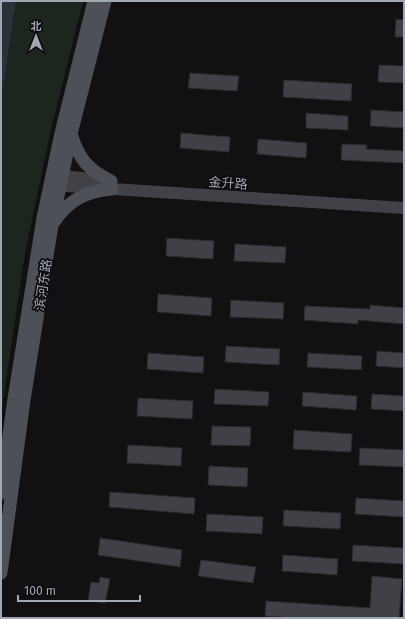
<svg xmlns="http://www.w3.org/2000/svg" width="405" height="619" font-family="'Fira Sans','Noto Sans SC',sans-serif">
  <rect width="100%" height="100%" fill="#111113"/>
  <path fill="#1d251f" d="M 16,1 L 83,1 L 51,130 L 25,253 L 1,415 L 1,92 L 4,82 Z"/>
  <path fill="#2a3138" d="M 1,1 L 16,1 L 4,82 L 1,92 Z"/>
  <path fill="#404146" stroke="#2b2b2f" d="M 396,19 L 404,20 L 404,37 L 395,37 Z
    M 379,65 L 404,66 L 404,83 L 378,82 Z
    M 190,73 L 239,76 L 237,91 L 188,88 Z
    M 284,80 L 352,84 L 351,101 L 283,97 Z
    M 371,110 L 404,112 L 404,128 L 370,126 Z
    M 306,113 L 348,116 L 348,130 L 306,128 Z
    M 181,133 L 230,137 L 229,152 L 180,148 Z
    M 258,139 L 307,143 L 306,158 L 257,154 Z
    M 342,144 L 367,145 L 366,149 L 404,151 L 404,163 L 341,160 Z
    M 167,238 L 214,241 L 213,259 L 166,256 Z
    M 235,244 L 286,247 L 285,263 L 234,261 Z
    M 158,294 L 212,298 L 211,316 L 157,312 Z
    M 231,300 L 284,303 L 283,319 L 230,317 Z
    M 370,305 L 404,308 L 404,324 L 358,320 L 358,324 L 304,320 L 305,306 L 370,309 Z
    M 226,346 L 280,349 L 279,365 L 225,362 Z
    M 377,351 L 404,353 L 404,368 L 376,366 Z
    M 148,353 L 204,357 L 203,373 L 147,369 Z
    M 308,353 L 362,356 L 361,370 L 307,367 Z
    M 215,389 L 269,392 L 268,406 L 214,404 Z
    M 303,392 L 357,396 L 356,410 L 302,406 Z
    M 372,394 L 404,396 L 404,411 L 371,409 Z
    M 138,398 L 193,401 L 192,419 L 137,416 Z
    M 212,426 L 251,427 L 250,446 L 211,445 Z
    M 294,430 L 352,434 L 351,452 L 293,449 Z
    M 128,445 L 182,448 L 181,466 L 127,463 Z
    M 360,448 L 404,450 L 404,467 L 359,465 Z
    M 209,466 L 248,468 L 247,487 L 208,485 Z
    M 110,492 L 195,498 L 194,514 L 109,507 Z
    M 356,498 L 404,501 L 404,517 L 355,514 Z
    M 284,510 L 341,513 L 340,529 L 283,526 Z
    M 207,514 L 263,517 L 262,534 L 206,531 Z
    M 100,538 L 182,550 L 180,567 L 98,555 Z
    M 353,545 L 404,548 L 404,564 L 352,561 Z
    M 283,555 L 338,559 L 337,575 L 282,571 Z
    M 201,560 L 256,567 L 253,583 L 198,576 Z
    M 372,576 L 402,579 L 399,618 L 292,618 L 265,616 L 266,601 L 370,608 Z
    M 100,577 L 110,579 L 105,603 L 88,600 L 91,582 L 99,583 Z"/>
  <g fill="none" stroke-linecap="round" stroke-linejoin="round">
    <path stroke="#404248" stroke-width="12" d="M 52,175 L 111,181
      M 51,185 L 404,208"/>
    <path stroke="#4e5057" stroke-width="13" d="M 71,134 C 79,159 88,170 111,181
      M 54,222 C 68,200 87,191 112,189
      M 1,493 L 14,399 L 43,218 L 61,133 L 94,1
      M 1,573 L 24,400 L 52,225 L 71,134 L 105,1"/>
  </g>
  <g text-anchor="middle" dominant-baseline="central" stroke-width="3.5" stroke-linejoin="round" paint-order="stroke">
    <g font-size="13" fill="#a2a7b4" stroke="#0c0c0e">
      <text transform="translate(228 183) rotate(4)">金升路</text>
      <text transform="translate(43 285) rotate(-81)">滨河东路</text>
    </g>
  </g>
  <rect width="405" height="619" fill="none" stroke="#a2a7b4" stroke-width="4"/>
  <g transform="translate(36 36)" stroke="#0c0c0e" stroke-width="3" paint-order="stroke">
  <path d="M0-3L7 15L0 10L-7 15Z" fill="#a2a7b4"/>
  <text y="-6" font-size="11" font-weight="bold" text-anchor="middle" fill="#a2a7b4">北</text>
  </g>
  <path d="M18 595v6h122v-6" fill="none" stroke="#a2a7b4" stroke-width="2"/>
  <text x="24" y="595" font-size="12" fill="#a2a7b4" stroke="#0c0c0e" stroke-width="3" paint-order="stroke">100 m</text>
</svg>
